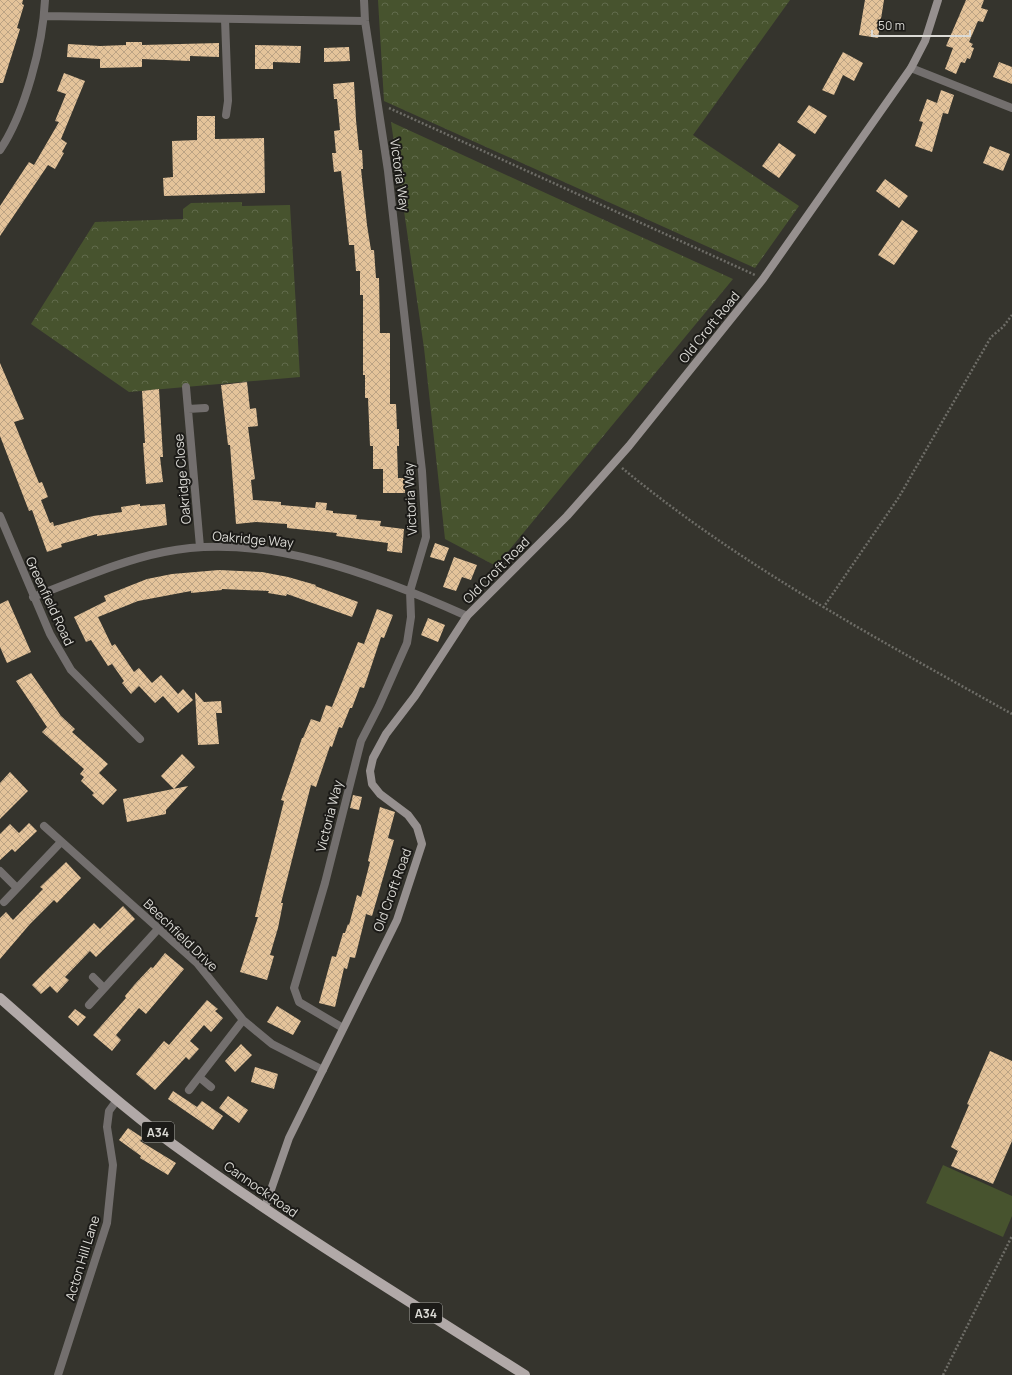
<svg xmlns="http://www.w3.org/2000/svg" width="1012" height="1375" font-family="Manrope,sans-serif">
  <defs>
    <pattern id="park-crowns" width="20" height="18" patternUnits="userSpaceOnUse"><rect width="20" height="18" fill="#47532e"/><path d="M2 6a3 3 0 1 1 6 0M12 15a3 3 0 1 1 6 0" fill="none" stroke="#616b4c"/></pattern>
    <pattern id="building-cross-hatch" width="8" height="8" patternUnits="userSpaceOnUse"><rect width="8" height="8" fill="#e4c39a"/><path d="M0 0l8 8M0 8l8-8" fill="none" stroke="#bca384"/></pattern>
  </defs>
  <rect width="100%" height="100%" fill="#35342d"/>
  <path fill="url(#park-crowns)" d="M 378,0 L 790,0 L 693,135 L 799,206 L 755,268 L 384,101 Z
    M 391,122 L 733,279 L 496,566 L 445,539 L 424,348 Z
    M 242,202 L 242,206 L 290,205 L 300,377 L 129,392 L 31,324 L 95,222 L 183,219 L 183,209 L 191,203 Z"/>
  <path fill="#47532e" d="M 943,1165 L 1012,1196 L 1012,1216 L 1003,1237 L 926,1203 Z"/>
  <path fill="url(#building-cross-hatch)" d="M 0,0 L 23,0 L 22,4 L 24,5 L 17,28 L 20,29 L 3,83 L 0,83 Z
    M 865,0 L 884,0 L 878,38 L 859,35 Z
    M 966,0 L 984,0 L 981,8 L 988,10 L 983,22 L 978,21 L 969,42 L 973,44 L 971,47 L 974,48 L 970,59 L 967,58 L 965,63 L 961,62 L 956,74 L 945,69 L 953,48 L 946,46 Z
    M 126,42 L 142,42 L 142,45 L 219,43 L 219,57 L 190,56 L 190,61 L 142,59 L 142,67 L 100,68 L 100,59 L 67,57 L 68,44 L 100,46 L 126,45 Z
    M 255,45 L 301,46 L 300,63 L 273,62 L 273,69 L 255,69 Z
    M 349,47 L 350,61 L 324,62 L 324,48 Z
    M 843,52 L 863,63 L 854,81 L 843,75 L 834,95 L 822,90 Z
    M 999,62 L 1012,67 L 1012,84 L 993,77 Z
    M 64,73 L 85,81 L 61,139 L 67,143 L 62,152 L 64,153 L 55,169 L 48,165 L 0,236 L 0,206 L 29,162 L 34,165 L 59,122 L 55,121 L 66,94 L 57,91 Z
    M 354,82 L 356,120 L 359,150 L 362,150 L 363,169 L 361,169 L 367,225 L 371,250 L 374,250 L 376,278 L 379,278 L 380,333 L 390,333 L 390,404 L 396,404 L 397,429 L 399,429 L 399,446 L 397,446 L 398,478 L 405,478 L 405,493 L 383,493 L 383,469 L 373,469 L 373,446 L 370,446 L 368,398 L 365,398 L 365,375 L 363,375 L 363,295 L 360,295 L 360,271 L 356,271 L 354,245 L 349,245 L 341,171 L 334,172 L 332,153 L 336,153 L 334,131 L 340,130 L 337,99 L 334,99 L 333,84 Z
    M 941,90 L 954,95 L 948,114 L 943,113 L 932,152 L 915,146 L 923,122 L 919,121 L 927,99 L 937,103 Z
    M 809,105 L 827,116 L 815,134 L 797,122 Z
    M 197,116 L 215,116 L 215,139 L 264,138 L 265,193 L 164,196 L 163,178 L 173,177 L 172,141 L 197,140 Z
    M 779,143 L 796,155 L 779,178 L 762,166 Z
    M 990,146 L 1010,154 L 1003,171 L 983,163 Z
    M 885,179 L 908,196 L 899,208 L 876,191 Z
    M 902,220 L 918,231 L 894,265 L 878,255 Z
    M 0,363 L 24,419 L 14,422 L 39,483 L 42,482 L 48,497 L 41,500 L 50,523 L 53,522 L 54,526 L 93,516 L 122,512 L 121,507 L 140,504 L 140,506 L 165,504 L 167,525 L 97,536 L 97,534 L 61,544 L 62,547 L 47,552 L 32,510 L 29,511 L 0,436 Z
    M 247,382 L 250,409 L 256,408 L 258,426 L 248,427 L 255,479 L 251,480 L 253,500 L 281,502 L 281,505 L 315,508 L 316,502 L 327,503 L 326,510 L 333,511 L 333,513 L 357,515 L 356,519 L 381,521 L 380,526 L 404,529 L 402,553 L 387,551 L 388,543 L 336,536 L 337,533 L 287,528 L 287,524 L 256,522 L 236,524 L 230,445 L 228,445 L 221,385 Z
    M 159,389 L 163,457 L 160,457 L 163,482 L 146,484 L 143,443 L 145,443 L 142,391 Z
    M 435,543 L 449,548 L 444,561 L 430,557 Z
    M 454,557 L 477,565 L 471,580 L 462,577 L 456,591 L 443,587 Z
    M 219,570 L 262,572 L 288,577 L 316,585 L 315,586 L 358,602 L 352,617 L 287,594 L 286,596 L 268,593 L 269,591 L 222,589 L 222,590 L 191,593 L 191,591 L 138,601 L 98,617 L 112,646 L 115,644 L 134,672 L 139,668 L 152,683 L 161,675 L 178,694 L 183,689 L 193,700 L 178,713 L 163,696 L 155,703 L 139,686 L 131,694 L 122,683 L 124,681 L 112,664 L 108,666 L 91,640 L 86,642 L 74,617 L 106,601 L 104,596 L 147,579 L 172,574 Z
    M 8,600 L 31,652 L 7,663 L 0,647 L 0,604 Z
    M 377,609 L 393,615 L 384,638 L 381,637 L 364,688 L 360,687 L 352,708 L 350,708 L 342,728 L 339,727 L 332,747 L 330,746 L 316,787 L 311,785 L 281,903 L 283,903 L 278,928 L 270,955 L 274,956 L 267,980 L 240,972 L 258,917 L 255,917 L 284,801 L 281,800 L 302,738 L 303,738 L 311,719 L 320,722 L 326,705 L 332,707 L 358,642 L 364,644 Z
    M 428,618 L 445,625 L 438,642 L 421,635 Z
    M 31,673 L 61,716 L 75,729 L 72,732 L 108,764 L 99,773 L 117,790 L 103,805 L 92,795 L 94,793 L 81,781 L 84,777 L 80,774 L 84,769 L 42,732 L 47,727 L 16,681 Z
    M 195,692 L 204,702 L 221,701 L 222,713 L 216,713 L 219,744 L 198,745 Z
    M 182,754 L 195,767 L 174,789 L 161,776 Z
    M 10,772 L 28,791 L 0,819 L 0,783 Z
    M 188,786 L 166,810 L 166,814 L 127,822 L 123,799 Z
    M 353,795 L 362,797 L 359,810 L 350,808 Z
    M 380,807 L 395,812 L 388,838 L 394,840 L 372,916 L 366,914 L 355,958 L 350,957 L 347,969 L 344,968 L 335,1007 L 319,1003 L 332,956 L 336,957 L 343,933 L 345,933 L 348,924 L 349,925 L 357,895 L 361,897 L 370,862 L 368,861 Z
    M 29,823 L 37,831 L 15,852 L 12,849 L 0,860 L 0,834 L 10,824 L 19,833 Z
    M 66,862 L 81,878 L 57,903 L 54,900 L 30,924 L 0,959 L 0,918 L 6,912 L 13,920 L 43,889 L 40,887 Z
    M 123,906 L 135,919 L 96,957 L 90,951 L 65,977 L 69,980 L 57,993 L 50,986 L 41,994 L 32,985 L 94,923 L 100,929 Z
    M 165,953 L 184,969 L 146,1014 L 139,1008 L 116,1035 L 121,1040 L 112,1051 L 93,1035 L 126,998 L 125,996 L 135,984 L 151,967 L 153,968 Z
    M 207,1000 L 218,1009 L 215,1011 L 223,1018 L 211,1032 L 204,1025 L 190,1041 L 199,1049 L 189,1060 L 186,1057 L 155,1090 L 136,1074 L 164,1041 L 169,1045 Z
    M 277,1006 L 301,1021 L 293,1035 L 267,1022 Z
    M 75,1009 L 86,1017 L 78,1026 L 68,1017 Z
    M 241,1044 L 252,1055 L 235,1072 L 225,1061 Z
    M 990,1051 L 1012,1061 L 1012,1141 L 993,1184 L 951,1166 L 958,1151 L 951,1147 L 969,1105 L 967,1104 Z
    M 255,1067 L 278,1074 L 274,1089 L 251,1082 Z
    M 173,1091 L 197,1107 L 202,1101 L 223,1116 L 213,1130 L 168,1099 Z
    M 228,1096 L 248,1110 L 239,1123 L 219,1108 Z
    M 128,1128 L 143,1138 L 140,1141 L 176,1163 L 168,1175 L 140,1158 L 141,1156 L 119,1140 Z"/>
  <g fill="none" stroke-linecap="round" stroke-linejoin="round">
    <path stroke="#6e6d67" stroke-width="2.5" stroke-dasharray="2 2" stroke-linecap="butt" d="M 389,108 L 755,275
      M 622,468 C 742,567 878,639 1012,714
      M 823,608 L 899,497 L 991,337 L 1003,327 L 1012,315
      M 943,1375 L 1012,1236"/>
    <path stroke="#736f6e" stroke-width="8" d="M 225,19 L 228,101 L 226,115"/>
    <path stroke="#736f6e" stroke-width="8" d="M 44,16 L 365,21
      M 911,68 L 1012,108
      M 0,150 C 25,113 43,44 45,0
      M 186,387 L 200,547
      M 188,409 L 205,408
      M 0,516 L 50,634 L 71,670 L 140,739
      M 33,597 C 76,581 119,561 164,552 C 264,531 378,576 467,616
      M 44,826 L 197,963 L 243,1020 L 272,1044 L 323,1070
      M 0,871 L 17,888
      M 4,902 L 61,842
      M 93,977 L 104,988
      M 89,1005 L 159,928
      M 343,1028 L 299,1002 L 294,988 L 325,883 L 361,741 L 379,706 L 407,643 L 411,617 L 410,591 L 426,537 L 422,471 L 388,171 L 365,21 L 364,0
      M 199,1077 L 211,1087
      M 189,1090 L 243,1020
      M 58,1375 L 107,1223 L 113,1165 L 107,1127 L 109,1111 L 117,1100"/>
    <path stroke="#96908f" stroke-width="8" d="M 265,1207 L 289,1138 L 397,920 L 422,844 L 417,827 L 408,815 L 380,794 L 372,784 L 370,771 L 373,758 L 386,734 L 415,696 L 467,616 L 567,516 L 629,446 L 763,279 L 911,68 L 925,41 L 938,0"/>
    <path stroke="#b1a9a8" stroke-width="10" d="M 0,998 C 57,1048 113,1100 174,1145 C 287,1227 407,1300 525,1375"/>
  </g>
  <g text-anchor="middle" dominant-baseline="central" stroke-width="4" stroke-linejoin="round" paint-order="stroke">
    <g fill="#1c1b18" stroke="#a2a19d" stroke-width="1">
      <rect x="142" y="1122" width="32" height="20" rx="3"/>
      <rect x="410" y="1303" width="32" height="20" rx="3"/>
    </g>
    <g font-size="12" font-weight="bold" fill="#dcdbd6">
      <text x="158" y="1132">A34</text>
      <text x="426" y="1313">A34</text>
    </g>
    <g font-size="13" fill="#dcdbd6" stroke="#1c1b18">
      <text transform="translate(400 175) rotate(82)">Victoria Way</text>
      <text transform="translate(709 327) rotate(-51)">Old Croft Road</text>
      <text transform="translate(182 479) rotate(-95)">Oakridge Close</text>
      <text transform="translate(410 499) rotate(-93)">Victoria Way</text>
      <text transform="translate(253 539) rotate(5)">Oakridge Way</text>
      <text transform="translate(496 570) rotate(-45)">Old Croft Road</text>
      <text transform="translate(50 601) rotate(65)">Greenfield Road</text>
      <text transform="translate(329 816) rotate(-76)">Victoria Way</text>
      <text transform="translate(392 890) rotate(-70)">Old Croft Road</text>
      <text transform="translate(181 935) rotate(44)">Beechfield Drive</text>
      <text transform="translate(261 1189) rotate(35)">Cannock Road</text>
      <text transform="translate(82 1258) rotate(-73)">Acton Hill Lane</text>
    </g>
  </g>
  <path d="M872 30v6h98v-6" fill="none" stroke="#dcdbd6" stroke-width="2"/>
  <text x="878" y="30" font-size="12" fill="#dcdbd6" stroke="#1c1b18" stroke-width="3" paint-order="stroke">50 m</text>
</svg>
